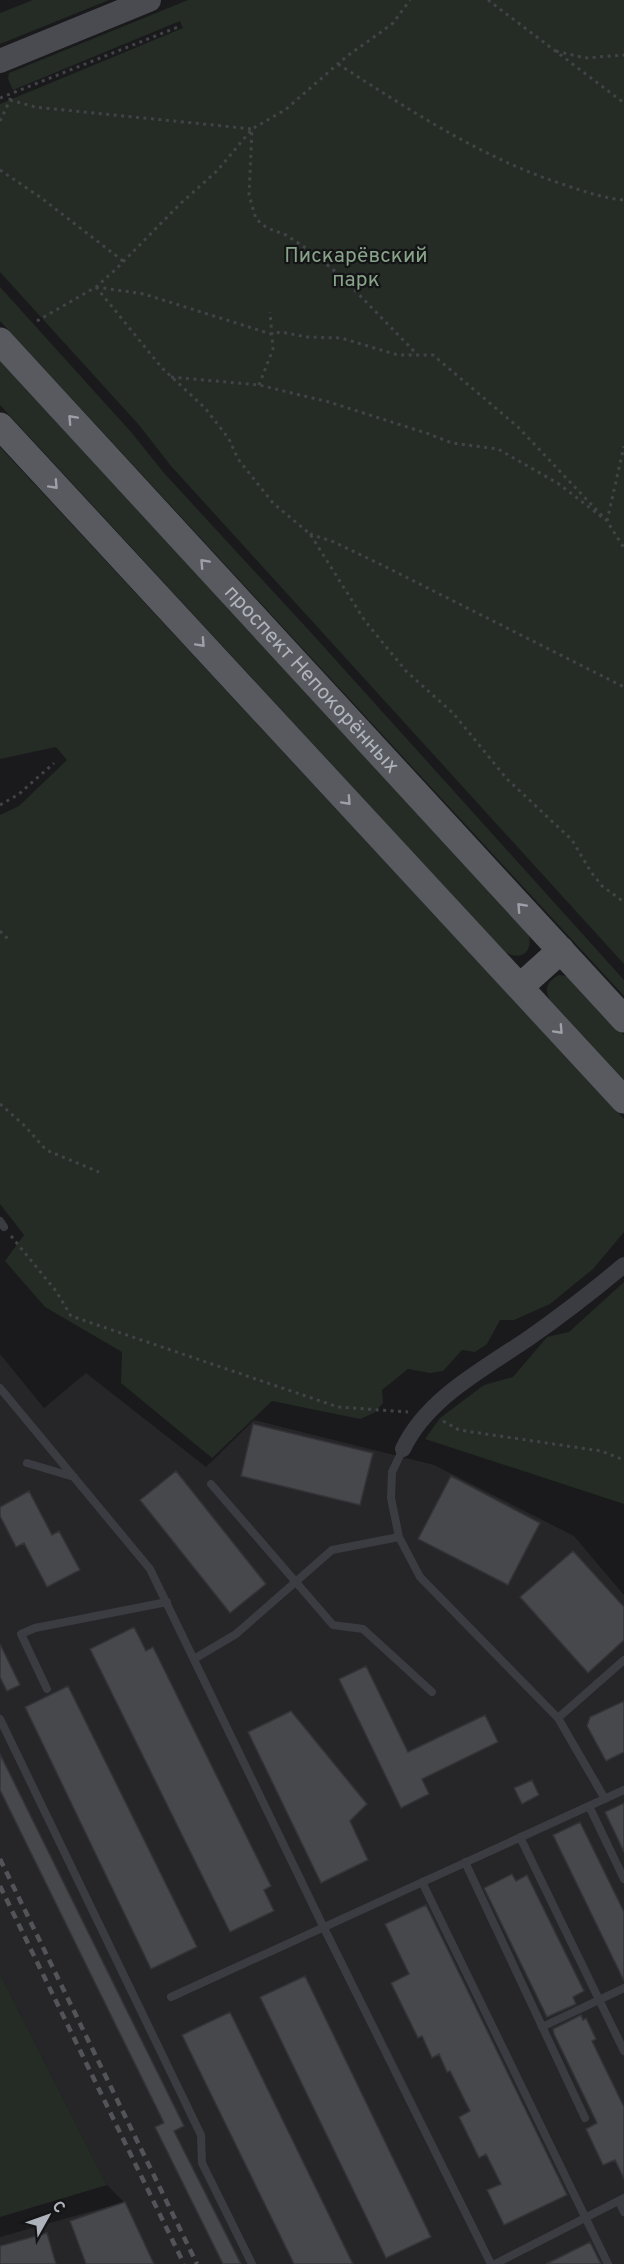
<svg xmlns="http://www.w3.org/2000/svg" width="624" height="2264" font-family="Overpass,sans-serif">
  <rect width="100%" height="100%" fill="#1a1a1c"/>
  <path fill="#262629" d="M 0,1354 L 44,1408 L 86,1373 L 206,1467 L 254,1420 L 434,1465 L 574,1536 L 624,1595 L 624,2264 L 0,2264 L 0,2237 L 124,2202 L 107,2185 L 0,1974 Z"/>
  <path fill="#242c25" d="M 33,0 L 109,0 L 0,44 L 0,13 Z
    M 188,0 L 624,0 L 624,964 L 171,466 L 139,425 L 0,272 L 0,104 L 183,28 L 180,21 L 13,90 L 8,79 L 9,73 Z
    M 0,287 L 131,432 L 164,473 L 315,637 L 624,980 L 624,996 L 0,321 Z
    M 0,360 L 527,930 C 535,948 524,963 505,952 L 0,405 Z
    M 0,447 L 624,1119 L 624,1232 L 593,1269 L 550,1304 L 514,1320 L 500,1320 L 487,1344 L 475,1352 L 462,1350 L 443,1371 L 430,1373 L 408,1369 L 382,1390 L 383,1403 L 374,1413 L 360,1419 L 272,1401 L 212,1458 L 121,1383 L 122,1352 L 45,1307 L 5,1261 L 24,1235 L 0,1204 L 0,815 L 19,806 L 67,760 L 56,747 L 0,759 Z
    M 559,975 L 566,976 L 573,980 L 624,1035 L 624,1080 L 550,1000 C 544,989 547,981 559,975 Z
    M 624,1282 L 624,1504 L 425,1439 L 440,1418 L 484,1385 L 513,1377 L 547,1337 L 569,1332 Z
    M 0,1974 L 107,2185 L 0,2217 Z"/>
  <path fill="#47484c" stroke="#343438" stroke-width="1.5" d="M 253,1424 L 373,1453 L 360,1505 L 241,1476 Z
    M 176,1471 L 266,1584 L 230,1613 L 140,1500 Z
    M 451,1476 L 540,1523 L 508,1585 L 418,1539 Z
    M 29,1491 L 52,1535 L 59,1531 L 80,1570 L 47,1587 L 24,1543 L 16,1547 L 0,1516 L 0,1507 Z
    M 573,1551 L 624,1607 L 624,1640 L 588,1673 L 520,1597 Z
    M 134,1627 L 146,1651 L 153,1647 L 271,1886 L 264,1890 L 274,1911 L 230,1932 L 90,1649 Z
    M 0,1644 L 20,1685 L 7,1691 L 0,1677 Z
    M 366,1666 L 408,1752 L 485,1715 L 498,1742 L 422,1779 L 429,1794 L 401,1808 L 339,1679 Z
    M 68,1686 L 197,1947 L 151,1969 L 25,1707 Z
    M 624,1701 L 624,1752 L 606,1761 L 587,1726 L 590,1717 Z
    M 291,1711 L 367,1804 L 350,1821 L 368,1860 L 321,1883 L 248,1732 Z
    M 0,1754 L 184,2126 L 174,2131 L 241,2264 L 223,2264 L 155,2127 L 164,2123 L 0,1790 Z
    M 532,1780 L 539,1795 L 522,1804 L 514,1788 Z
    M 624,1803 L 624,1852 L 605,1812 Z
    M 580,1822 L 624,1912 L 624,1981 L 553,1835 Z
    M 512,1874 L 516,1881 L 527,1875 L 584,1991 L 573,1997 L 576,2004 L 547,2017 L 484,1888 Z
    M 426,1905 L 567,2195 L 504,2225 L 487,2190 L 501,2184 L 486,2154 L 479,2158 L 459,2117 L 470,2111 L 450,2071 L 447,2072 L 439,2054 L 432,2058 L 422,2036 L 418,2038 L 391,1983 L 409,1974 L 385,1924 Z
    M 305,1976 L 431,2237 L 386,2258 L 260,1997 Z
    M 230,2012 L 353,2264 L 294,2264 L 182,2035 Z
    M 581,2015 L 583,2020 L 586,2018 L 596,2039 L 592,2041 L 624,2107 L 624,2179 L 615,2160 L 603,2165 L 586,2129 L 597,2123 L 554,2034 L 553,2029 Z
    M 125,2202 L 154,2264 L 86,2264 L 70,2221 Z
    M 47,2233 L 56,2264 L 0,2264 L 0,2246 Z
    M 590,2242 L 601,2264 L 546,2264 Z"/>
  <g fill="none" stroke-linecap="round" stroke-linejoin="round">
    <path stroke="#424347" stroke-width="3" stroke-dasharray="3 4.5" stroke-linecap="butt" d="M 488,0 L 624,103
      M 556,51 L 585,58 L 624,55
      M 338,64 C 410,110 480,157 562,184 C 583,191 602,198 624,200
      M 0,98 L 178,27
      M 10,100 L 35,107 L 252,129 L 249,195 L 256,219 L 267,228 L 286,235 L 303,246 L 340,275 L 409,346 L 413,350 L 412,355
      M 0,121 L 10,100 L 10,94
      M 0,170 L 40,197 L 123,261
      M 96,287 L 162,368 L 205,408 L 229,439 L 238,459 L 273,503 L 310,534 L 365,621 L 406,671 L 453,713 L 507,779 L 572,840 L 591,872 L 602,886 L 624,902
      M 96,287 L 144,294 L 271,334 L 281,332 L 307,337 L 341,338 L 398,355 L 433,355 L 518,427 L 607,521 L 624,548
      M 37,321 L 96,287 L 115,270 L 180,204 L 217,171 L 252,129 L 285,110 L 347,56 L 377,35 L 393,23 L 410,0
      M 171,377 L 259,385 L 329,402 L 429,434 L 452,443 L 498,449 L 559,484 L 603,518
      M 259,385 L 273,349 L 270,312
      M 607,521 L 624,446
      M 310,534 L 334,542 L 384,566 L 624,687
      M 0,805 L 19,794 L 54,763
      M 0,931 L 9,940
      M 0,1104 L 25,1126 L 46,1150 L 99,1172
      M 11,1236 L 56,1291 L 71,1316 L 338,1407 L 408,1412
      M 443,1421 L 459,1430 L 601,1451 L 624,1460"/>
    <path stroke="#3b3c41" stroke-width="8" d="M 0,1221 L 4,1227
      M 0,1388 L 150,1569 L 323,1926 L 491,2264
      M 403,1449 L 392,1472 L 391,1498 L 399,1537 L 420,1577 L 558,1718 L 605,1799
      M 27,1463 L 74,1477
      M 211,1484 L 333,1625 L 363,1629 L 432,1692
      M 194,1659 L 236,1634 L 332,1550 L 399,1537
      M 47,1689 L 21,1634 L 35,1628 L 167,1602
      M 558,1718 L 624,1660
      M 0,1719 L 201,2135 L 202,2163 L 252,2264
      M 589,1806 L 624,1879
      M 520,1837 L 624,2051
      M 465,1862 L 585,2118
      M 422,1882 L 608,2264
      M 171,1997 L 624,1790
      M 542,2027 L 624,1988
      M 619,2201 L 624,2212
      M 495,2264 L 624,2198"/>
    <path stroke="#3b3c41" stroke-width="16" d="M 403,1449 C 427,1398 484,1369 529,1338 C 562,1315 593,1291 624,1265"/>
    <path stroke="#4a4b50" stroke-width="24" d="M 0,61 L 149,0"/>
    <g stroke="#585a5f" stroke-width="27">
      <path id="s1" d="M 0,341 L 624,1019"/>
      <path d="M 0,426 L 624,1100"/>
      <path d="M 520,987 L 561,950"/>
    </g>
    <path stroke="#535459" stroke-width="4.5" stroke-dasharray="8 6" stroke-linecap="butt" d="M 0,1859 L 197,2264
      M 0,1886 L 184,2264"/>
  </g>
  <defs><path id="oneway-chevron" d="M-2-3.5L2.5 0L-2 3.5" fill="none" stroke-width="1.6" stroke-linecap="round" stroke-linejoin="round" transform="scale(1.5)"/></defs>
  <g stroke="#9da0a8">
    <use href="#oneway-chevron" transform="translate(72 419) rotate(-133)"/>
    <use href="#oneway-chevron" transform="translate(54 485) rotate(47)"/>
    <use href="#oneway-chevron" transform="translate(204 563) rotate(-133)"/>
    <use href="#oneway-chevron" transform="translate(201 643) rotate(47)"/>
    <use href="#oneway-chevron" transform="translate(347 801) rotate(47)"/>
    <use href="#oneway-chevron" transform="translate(521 907) rotate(-133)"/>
    <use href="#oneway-chevron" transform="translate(559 1030) rotate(47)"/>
  </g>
  <g text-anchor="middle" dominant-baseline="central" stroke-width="4.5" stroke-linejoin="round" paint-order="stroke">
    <g font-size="21" fill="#87a388" stroke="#151517">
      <text x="356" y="256">Пискарёвский<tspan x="356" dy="24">парк</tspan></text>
    </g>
    <g font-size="21" fill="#aeb2ba" stroke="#151517">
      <text stroke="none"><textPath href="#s1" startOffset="460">проспект Непокорённых</textPath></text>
    </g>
  </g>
  <g transform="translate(48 2216) rotate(50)" stroke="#151517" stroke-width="4.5" paint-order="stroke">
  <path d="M0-4.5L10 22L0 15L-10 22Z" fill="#aeb2ba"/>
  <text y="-9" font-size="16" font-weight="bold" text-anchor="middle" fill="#aeb2ba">С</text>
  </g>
</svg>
